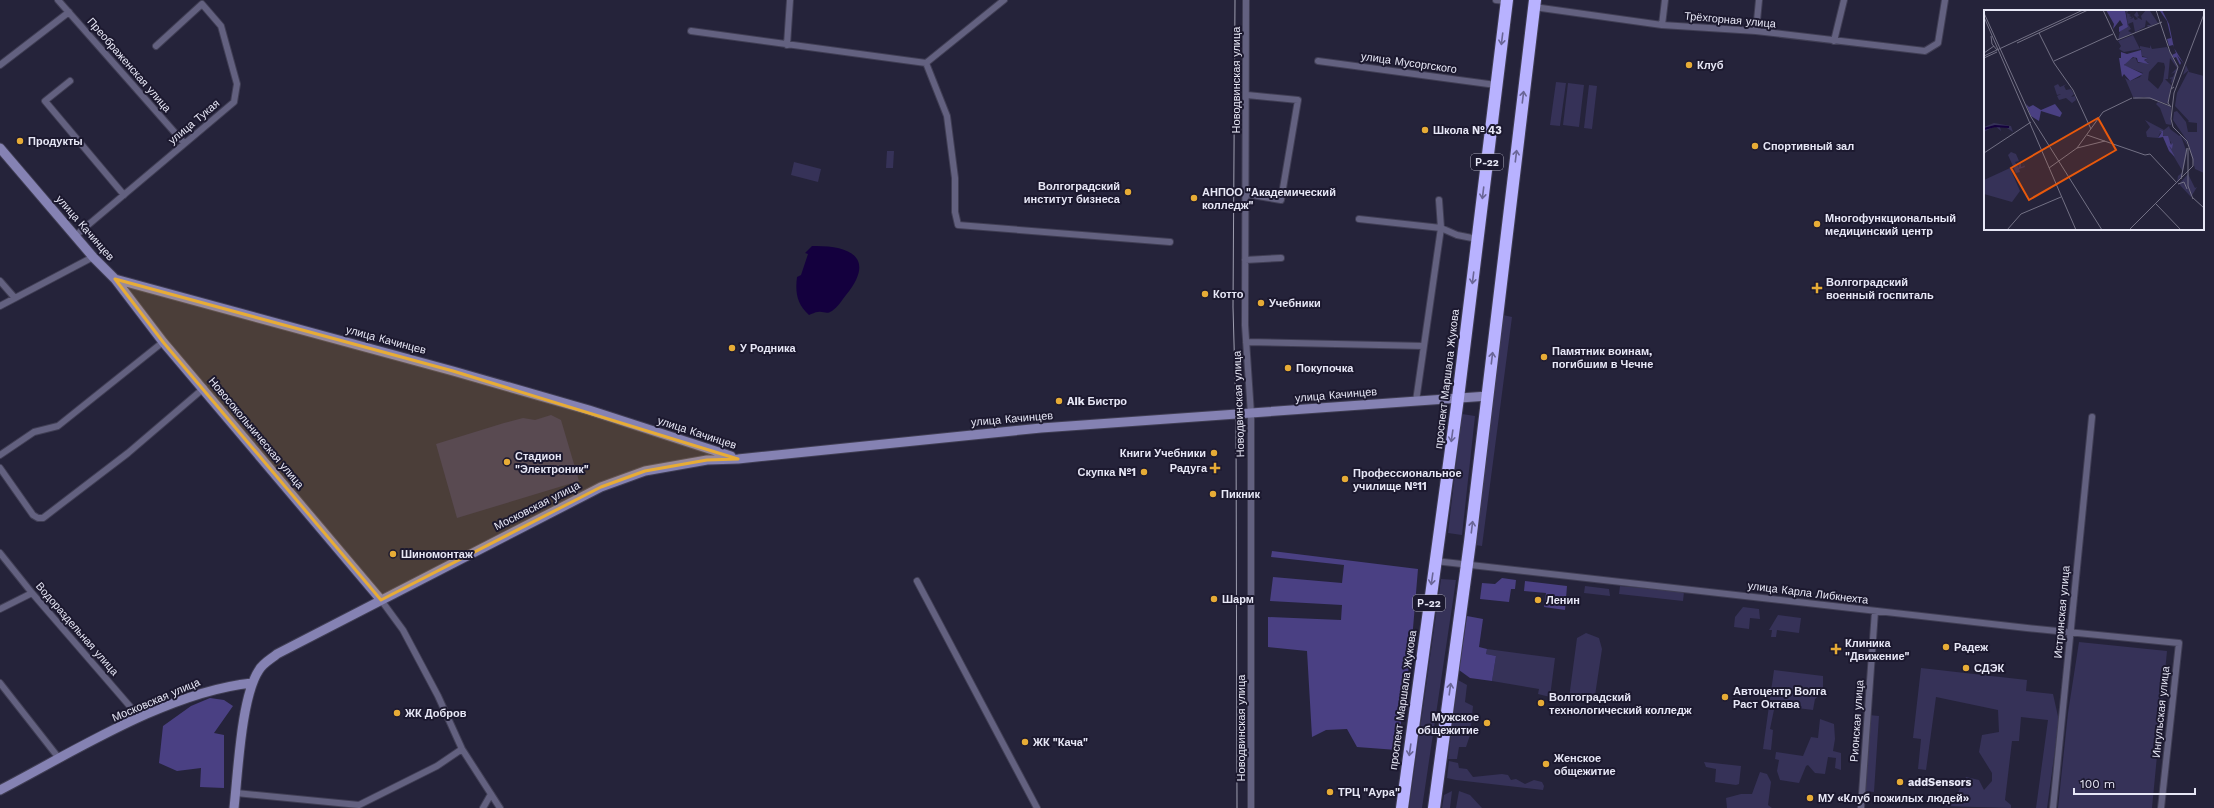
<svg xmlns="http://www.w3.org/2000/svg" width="2214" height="808" font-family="'Work Sans',sans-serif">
  <rect width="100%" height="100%" fill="#25233a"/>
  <path fill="#363258" d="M 1556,82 L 1566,83 L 1560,126 L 1550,125 Z
    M 1568,83 L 1584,85 L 1579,127 L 1563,125 Z
    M 1589,85 L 1597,86 L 1592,129 L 1584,128 Z
    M 887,151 L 894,151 L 893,168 L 886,168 Z
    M 794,162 L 821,169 L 818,182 L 791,175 Z
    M 1503,315 L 1512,317 L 1482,546 L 1475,545 Z
    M 1462,414 L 1475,416 L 1462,535 L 1448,533 Z
    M 551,415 L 561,420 L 579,481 L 457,518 L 436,444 L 504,423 L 523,418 L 535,420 Z
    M 1441,579 L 1456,580 L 1422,808 L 1409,808 Z
    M 1585,586 L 1609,589 L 1610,596 L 1584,593 Z
    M 1620,586 L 1684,592 L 1683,601 L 1619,594 Z
    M 1743,607 L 1759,609 L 1760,619 L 1750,618 L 1749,629 L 1734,627 L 1735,617 Z
    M 1778,615 L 1801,618 L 1799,633 L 1777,630 L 1776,637 L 1771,637 L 1772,630 L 1769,630 Z
    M 1586,633 L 1599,638 L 1602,649 L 1594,702 L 1569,698 L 1577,638 Z
    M 2079,642 L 2167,651 L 2152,808 L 2058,808 L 2068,713 Z
    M 1487,649 L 1555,658 L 1550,697 L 1538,694 L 1539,689 L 1492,681 L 1496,656 L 1486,654 Z
    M 1921,668 L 2027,680 L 2026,691 L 2053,694 L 2059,721 L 2047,808 L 2036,808 L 2048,720 L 2021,717 L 2019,741 L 2012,741 L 2005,800 L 2011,805 L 2011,808 L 1942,806 L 1943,797 L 1954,800 L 1966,777 L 1979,780 L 1984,790 L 1992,781 L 1992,773 L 1979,752 L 1982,735 L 1999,732 L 1998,710 L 1936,697 L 1926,770 L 1918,769 L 1921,739 L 1913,738 Z
    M 1774,670 L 1823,676 L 1823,692 L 1815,699 L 1813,710 L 1775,705 L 1770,729 L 1773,730 L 1771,750 L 1763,749 Z
    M 1458,680 L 1467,685 L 1465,702 L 1473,706 L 1470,735 L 1466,747 L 1459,747 L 1457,759 L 1448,759 Z
    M 1869,715 L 1879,716 L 1874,792 L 1865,791 Z
    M 1820,719 L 1834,724 L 1835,739 L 1833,751 L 1841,753 L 1841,770 L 1835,768 L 1836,758 L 1828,757 L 1825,774 L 1815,773 L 1808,765 L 1806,766 L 1799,783 L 1780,780 L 1777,771 L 1779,760 L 1775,759 L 1776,752 L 1803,756 L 1811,737 L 1818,738 Z
    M 1449,761 L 1458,763 L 1459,768 L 1467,769 L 1473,777 L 1502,774 L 1508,775 L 1511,780 L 1516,779 L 1525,784 L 1534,780 L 1542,782 L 1544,786 L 1543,790 L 1456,780 L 1447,778 Z
    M 1704,762 L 1741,766 L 1739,784 L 1736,785 L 1715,782 L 1716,769 L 1706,767 Z
    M 1760,772 L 1767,774 L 1771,782 L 1768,805 L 1772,808 L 1727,808 L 1726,798 L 1741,794 L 1752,794 Z
    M 1452,791 L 1450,808 L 1442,808 L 1444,795 Z
    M 1459,791 L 1470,795 L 1482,808 L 1456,808 Z"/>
  <path fill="#4a4083" d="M 1272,551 L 1418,569 L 1411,652 L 1397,750 L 1357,747 L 1347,729 L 1326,730 L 1312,737 L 1307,651 L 1268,647 L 1268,617 L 1341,620 L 1342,605 L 1270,601 L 1273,577 L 1342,583 L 1344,565 L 1271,557 Z
    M 1502,578 L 1516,580 L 1515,589 L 1511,589 L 1509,602 L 1480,599 L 1482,583 L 1495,584 Z
    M 1525,581 L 1567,586 L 1565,610 L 1544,607 L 1546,593 L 1524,591 Z
    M 1467,616 L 1483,619 L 1479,647 L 1487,649 L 1486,654 L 1496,656 L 1492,681 L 1470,678 L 1459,670 Z
    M 210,698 L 224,700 L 233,706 L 214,733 L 224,735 L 224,788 L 200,787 L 201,768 L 177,771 L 159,763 L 163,726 L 191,706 Z"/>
  <path fill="#14003e" d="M 812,246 C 849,245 877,257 846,295 C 842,300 838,307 832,311 C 826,315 824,311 818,312 C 815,312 812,314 809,315 C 797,304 795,293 797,277 L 801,275 L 808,254 L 805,253 Z"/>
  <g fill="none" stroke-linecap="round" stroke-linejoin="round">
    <g stroke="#403e54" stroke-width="8">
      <path id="street" d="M 58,0 L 184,143
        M 1246,0 L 1245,325 L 1251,414 L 1251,808
        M 1496,0 L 1507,1
        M 1534,7 L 1662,25 L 1756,31 L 1925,51 L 1938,43 L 1945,0
        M 1662,25 L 1665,0
        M 691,31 L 926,63 L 1004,0
        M 1756,31 L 1759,0
        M 1834,41 L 1844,0
        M 787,45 L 790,0
        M 1318,61 L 1496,85
        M 926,63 L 947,116 L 955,178 L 955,212 L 958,225 L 1170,242
        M 0,65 L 69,12
        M 70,81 L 45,101 L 124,195
        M 1246,194 L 1281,200 L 1298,100 L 1247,95
        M 1359,219 L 1441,228 L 1457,235 L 1477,239
        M 75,236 L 234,102 L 237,84 L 221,26 L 202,4 L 156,46
        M 1245,260 L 1281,258
        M 0,281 L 14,297
        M 0,306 L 93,257
        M 1246,342 L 1424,346
        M 1416,401 L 1441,228 L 1439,200
        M 0,455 L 34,432 L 58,426 L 163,342
        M 0,468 L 33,515 L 38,518 L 43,518 L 128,453 L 204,388
        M 0,553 L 32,593 L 140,718
        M 1435,561 L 2027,628 L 2179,643 L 2161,808
        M 917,581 L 1037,808
        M 381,600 L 403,630 L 438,696 L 462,749 L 500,808
        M 0,609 L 32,593
        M 0,683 L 58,757
        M 236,793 L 359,805 L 437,766 L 462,749
        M 483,808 L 491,794
        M 1861,808 L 1875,611
        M 2053,808 L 2092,417"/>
    </g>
    <g stroke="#403e54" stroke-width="11">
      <path id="secondary" d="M 0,148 L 93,257 L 115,279 L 163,342 L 381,600
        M 115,279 L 453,371 L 589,410 L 731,456
        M 0,790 C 75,751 167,692 252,683
        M 234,808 C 238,773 241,697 259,670 C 263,663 271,659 277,654 L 601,487 L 645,471 L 707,460 L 738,459 L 1041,428 L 1488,396"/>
    </g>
    <g stroke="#403e54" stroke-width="14">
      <path id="highway" d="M 1402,808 L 1458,398 L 1507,0
        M 1434,808 L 1470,542 L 1535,0"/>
    </g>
    <use href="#street" stroke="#636180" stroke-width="6"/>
    <use href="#secondary" stroke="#8582b3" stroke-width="9"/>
    <use href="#highway" stroke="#b8b2ff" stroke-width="12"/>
    <path stroke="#9e9eb0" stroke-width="1" d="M 1235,0 L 1233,307 L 1236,415 L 1237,808"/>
  </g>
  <defs><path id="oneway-shaft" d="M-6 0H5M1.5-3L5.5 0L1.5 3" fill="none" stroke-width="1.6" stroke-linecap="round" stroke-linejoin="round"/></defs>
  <g stroke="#6a6697">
    <use href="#oneway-shaft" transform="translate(1502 39) rotate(97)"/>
    <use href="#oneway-shaft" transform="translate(1523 97) rotate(-83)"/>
    <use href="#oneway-shaft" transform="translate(1516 156) rotate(-83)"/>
    <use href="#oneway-shaft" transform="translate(1483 193) rotate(97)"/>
    <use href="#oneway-shaft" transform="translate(1473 278) rotate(97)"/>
    <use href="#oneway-shaft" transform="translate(1492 358) rotate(-83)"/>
    <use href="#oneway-shaft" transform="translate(1452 436) rotate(98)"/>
    <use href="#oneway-shaft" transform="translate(1472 527) rotate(-83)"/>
    <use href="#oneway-shaft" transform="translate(1432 579) rotate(98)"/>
    <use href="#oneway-shaft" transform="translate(1450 689) rotate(-82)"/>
    <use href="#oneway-shaft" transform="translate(1410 750) rotate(98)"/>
  </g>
  <path fill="#e7ac36" fill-opacity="0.2" stroke="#e7ac36" stroke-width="3" stroke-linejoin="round" d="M 115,279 L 453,371 L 738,459 L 707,460 L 645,471 L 601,487 L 381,600 L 163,342 Z"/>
  <g fill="#e7ac36" stroke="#1c192f" stroke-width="1.5">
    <circle cx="1689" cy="65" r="4"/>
    <circle cx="1425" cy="130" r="4"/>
    <circle cx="20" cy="141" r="4"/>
    <circle cx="1755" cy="146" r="4"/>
    <circle cx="1128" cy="192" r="4"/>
    <circle cx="1194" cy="198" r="4"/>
    <circle cx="1817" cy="224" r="4"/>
    <path d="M1815 282h4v4h4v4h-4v4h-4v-4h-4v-4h4z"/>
    <circle cx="1205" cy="294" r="4"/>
    <circle cx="1261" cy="303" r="4"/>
    <circle cx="732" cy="348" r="4"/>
    <circle cx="1544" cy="357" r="4"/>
    <circle cx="1288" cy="368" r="4"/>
    <circle cx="1059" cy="401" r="4"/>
    <circle cx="1214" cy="453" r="4"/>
    <circle cx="507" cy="462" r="4"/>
    <path d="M1213 462h4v4h4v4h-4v4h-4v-4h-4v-4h4z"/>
    <circle cx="1144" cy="472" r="4"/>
    <circle cx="1345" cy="479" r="4"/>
    <circle cx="1213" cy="494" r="4"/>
    <circle cx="393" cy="554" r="4"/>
    <circle cx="1214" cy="599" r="4"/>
    <circle cx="1538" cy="600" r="4"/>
    <circle cx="1946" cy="647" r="4"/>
    <path d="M1834 643h4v4h4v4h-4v4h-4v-4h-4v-4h4z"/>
    <circle cx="1966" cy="668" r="4"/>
    <circle cx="1725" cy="697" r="4"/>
    <circle cx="1541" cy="703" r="4"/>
    <circle cx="397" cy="713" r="4"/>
    <circle cx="1487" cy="723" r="4"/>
    <circle cx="1025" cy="742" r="4"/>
    <circle cx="1546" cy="764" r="4"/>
    <circle cx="1900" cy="782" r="4"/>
    <circle cx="1330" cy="792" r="4"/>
    <circle cx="1810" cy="798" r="4"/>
  </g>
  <g text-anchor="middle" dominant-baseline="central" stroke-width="4" stroke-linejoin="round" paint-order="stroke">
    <g fill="#1c192f" stroke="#aaa9ba" stroke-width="1">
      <rect x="1471" y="154" width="32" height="16" rx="3"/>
      <rect x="1413" y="595" width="32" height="16" rx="3"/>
    </g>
    <g font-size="10" font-weight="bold" fill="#e7e7f6">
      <text x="1487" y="162">Р-22</text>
      <text x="1429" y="603">Р-22</text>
    </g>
    <g font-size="11" fill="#e7e7f6" stroke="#1c192f">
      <text transform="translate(1730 20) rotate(5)">Трёхгорная улица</text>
      <text transform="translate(1409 63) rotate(8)">улица Мусоргского</text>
      <text transform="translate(129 65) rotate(49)">Преображенская улица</text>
      <text transform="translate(1236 80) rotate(-90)">Новодвинская улица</text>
      <text transform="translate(194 122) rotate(-40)">улица Тукая</text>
      <text transform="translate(85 228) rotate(49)">улица Качинцев</text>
      <text transform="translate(386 340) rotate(15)">улица Качинцев</text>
      <text transform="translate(1447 379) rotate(-83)">проспект Маршала Жукова</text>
      <text transform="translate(1336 395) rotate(-5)">улица Качинцев</text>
      <text transform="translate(1239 404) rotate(-92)">Новодвинская улица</text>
      <text transform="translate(1012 419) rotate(-5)">улица Качинцев</text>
      <text transform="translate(256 433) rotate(50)">Новосокольническая улица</text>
      <text transform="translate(697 433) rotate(18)">улица Качинцев</text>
      <text transform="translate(537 506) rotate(-27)">Московская улица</text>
      <text transform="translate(1808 593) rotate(7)">улица Карла Либкнехта</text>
      <text transform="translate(2062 612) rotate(-85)">Истринская улица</text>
      <text transform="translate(77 629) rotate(49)">Водораздельная улица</text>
      <text transform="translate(156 700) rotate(-23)">Московская улица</text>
      <text transform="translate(1403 700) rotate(-82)">проспект Маршала Жукова</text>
      <text transform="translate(2161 712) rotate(-84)">Ингульская улица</text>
      <text transform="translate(1857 721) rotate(-86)">Рионская улица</text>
      <text transform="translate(1241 728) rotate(-90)">Новодвинская улица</text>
    </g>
    <g font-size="11" font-weight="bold" fill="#e7e7f6" stroke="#1c192f" text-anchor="start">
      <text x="1697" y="65">Клуб</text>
      <text x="1433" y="130">Школа № 43</text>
      <text x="28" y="141">Продукты</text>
      <text x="1763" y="146">Спортивный зал</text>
      <text x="1120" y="186" text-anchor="end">Волгоградский<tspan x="1120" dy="13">институт бизнеса</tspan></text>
      <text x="1202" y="192">АНПОО "Академический<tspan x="1202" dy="13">колледж"</tspan></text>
      <text x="1825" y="218">Многофункциональный<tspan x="1825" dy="13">медицинский центр</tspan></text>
      <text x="1826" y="282">Волгоградский<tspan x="1826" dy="13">военный госпиталь</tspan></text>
      <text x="1213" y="294">Котто</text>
      <text x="1269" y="303">Учебники</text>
      <text x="740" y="348">У Родника</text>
      <text x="1552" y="351">Памятник воинам,<tspan x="1552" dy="13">погибшим в Чечне</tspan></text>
      <text x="1296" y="368">Покупочка</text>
      <text x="1067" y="401">Aik Бистро</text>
      <text x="1206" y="453" text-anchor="end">Книги Учебники</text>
      <text x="515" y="456">Стадион<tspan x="515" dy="13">"Электроник"</tspan></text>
      <text x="1207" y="468" text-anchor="end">Радуга</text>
      <text x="1136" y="472" text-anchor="end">Скупка №1</text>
      <text x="1353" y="473">Профессиональное<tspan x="1353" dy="13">училище №11</tspan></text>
      <text x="1221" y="494">Пикник</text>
      <text x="401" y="554">Шиномонтаж</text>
      <text x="1222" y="599">Шарм</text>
      <text x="1546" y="600">Ленин</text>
      <text x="1845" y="643">Клиника<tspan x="1845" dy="13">"Движение"</tspan></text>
      <text x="1954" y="647">Радеж</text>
      <text x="1974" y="668">СДЭК</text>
      <text x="1733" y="691">Автоцентр Волга<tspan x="1733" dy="13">Раст Октава</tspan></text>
      <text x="1549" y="697">Волгоградский<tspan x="1549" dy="13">технологический колледж</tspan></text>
      <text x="405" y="713">ЖК Добров</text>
      <text x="1479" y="717" text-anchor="end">Мужское<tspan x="1479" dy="13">общежитие</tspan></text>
      <text x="1033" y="742">ЖК "Кача"</text>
      <text x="1554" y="758">Женское<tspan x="1554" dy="13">общежитие</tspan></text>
      <text x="1908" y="782">addSensors</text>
      <text x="1338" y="792">ТРЦ "Аура"</text>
      <text x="1818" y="798">МУ «Клуб пожилых людей»</text>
    </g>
  </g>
  <g transform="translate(1984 10)">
    <rect width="220" height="220" fill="#25233a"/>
    <path d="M 142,0 L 145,0 L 143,3 L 147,5 L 145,6 L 148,7 L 146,9 L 149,8 L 148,5 L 151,10 L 154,9 L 150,5 L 153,1 L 155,6 L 153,7 L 158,10 L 157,6 L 162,0 L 166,1 L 174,13 L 164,17 L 163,15 L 167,15 L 162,10 L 161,17 L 151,22 L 149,12 L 144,14 L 147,19 L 144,21 L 148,23 L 134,30 L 136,21 L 144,17 ZM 149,25 L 156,39 L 156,36 L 166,38 L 166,35 L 168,39 L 183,37 L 193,55 L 194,59 L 188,73 L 184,69 L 187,72 L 188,68 L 187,69 L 185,68 L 186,65 L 185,68 L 189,67 L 191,62 L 187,64 L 193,58 L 186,48 L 184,69 L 181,69 L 187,75 L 184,94 L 160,87 L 150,89 L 151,87 L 149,87 L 141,68 L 146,71 L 156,67 L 159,63 L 141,56 L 141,52 L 151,47 L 154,53 L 165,53 L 160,51 L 164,48 L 158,46 L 157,39 L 140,42 L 135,39 L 137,36 L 134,31 ZM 174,52 L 180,53 L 181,57 L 179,71 L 174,79 L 164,70 L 165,62 ZM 202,55 L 205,62 L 220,66 L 220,112 L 218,112 L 220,112 L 220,163 L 211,159 L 204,132 L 189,110 L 190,102 L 193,101 L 202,112 L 204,122 L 213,122 L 213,113 L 204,112 L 204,115 L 204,112 L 205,111 L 191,96 L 193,83 L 205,60 L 199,65 ZM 74,74 L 76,77 L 83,74 L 80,76 L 82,80 L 87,79 L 90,84 L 87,87 L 91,86 L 92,90 L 88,93 L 82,88 L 75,90 L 73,86 L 77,84 L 73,85 L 70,76 ZM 174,92 L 187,97 L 187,115 L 182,114 L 176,98 L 172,94 ZM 161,110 L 180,120 L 185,116 L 186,119 L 194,125 L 187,117 L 195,126 L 197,125 L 202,131 L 204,136 L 197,126 L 203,143 L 198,166 L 193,172 L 194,166 L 199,162 L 186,140 L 187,132 L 176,123 L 174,128 L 163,127 L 162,122 L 166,117 ZM 10,113 L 27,116 L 29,122 L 20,116 L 16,117 L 17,121 L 11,116 L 0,122 L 0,117 ZM 27,142 L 32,144 L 35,151 L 31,152 L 35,158 L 34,153 L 37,152 L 37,157 L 40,156 L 39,153 L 41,157 L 35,159 L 36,162 L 32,163 L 24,145 ZM 26,158 L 36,181 L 28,192 L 0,184 L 0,170 ZM 204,164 L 211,178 L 213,177 L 207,187 L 195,174 Z" fill="#363258" fill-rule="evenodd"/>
    <path d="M 122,0 L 141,0 L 144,17 L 135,22 L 135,17 L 139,15 L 136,10 L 129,19 L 130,14 ZM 178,0 L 185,14 L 190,38 L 200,54 L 193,45 L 197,53 L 196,55 L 192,47 L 190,48 L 188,45 L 192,43 L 189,35 L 185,36 L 183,29 L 187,28 L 183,11 L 176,1 ZM 157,40 L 158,47 L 164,48 L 160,50 L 165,54 L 154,52 L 153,48 L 149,47 L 140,55 L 159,64 L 146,71 L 140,64 L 138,67 L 135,48 L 137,48 L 137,42 L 143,44 ZM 42,94 L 45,97 L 49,95 L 57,100 L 71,94 L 78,103 L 76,107 L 57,101 L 55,111 L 47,106 ZM 175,120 L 179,121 L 179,126 L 184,126 L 187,135 L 189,133 L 188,139 L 185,136 L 191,147 L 185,141 L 179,127 L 174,128 L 178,122 Z" fill="#4a4083"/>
    <path fill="none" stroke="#14003e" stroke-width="2" d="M 0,119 L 11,116 L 25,117"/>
    <path fill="none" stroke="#737185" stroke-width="1" d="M 119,0 L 133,30 L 178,12M 172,0 L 186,42 L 194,57 L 187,79M 0,3 L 47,107 L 118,220M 0,7 L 92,220M 55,23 L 70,53 L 89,80 L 107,119M 7,26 L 8,34 L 13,40M 33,33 L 104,0M 0,43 L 10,36M 0,46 L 99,0M 0,48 L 13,42M 70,51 L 129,24M 149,88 L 166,88 L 186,96M 187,97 L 184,93 L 185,88 L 187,79 L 190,77M 103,125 L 161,145 L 166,144 L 193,173M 93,138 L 119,102 L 148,88M 204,138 L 204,176 L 209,189M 0,143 L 47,112M 65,158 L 93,138 L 121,131M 197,169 L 203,138M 194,174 L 200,172 L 203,179M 208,187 L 220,198M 172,194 L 197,220M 23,220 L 37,204 L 77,187M 145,220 L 209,156 L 209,149 L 203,131 L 189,117 L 187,109 L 190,83 L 220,4"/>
    <path fill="#e8590c" fill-opacity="0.15" stroke="#e8590c" stroke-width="2" d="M 114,108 L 132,140 L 45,190 L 27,158 Z"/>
    <rect width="220" height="220" fill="none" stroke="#e7e7f6" stroke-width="2"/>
  </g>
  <path d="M2074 788v6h121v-6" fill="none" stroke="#e7e7f6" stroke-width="2"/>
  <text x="2080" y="788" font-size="12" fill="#e7e7f6" stroke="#1c192f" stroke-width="3" paint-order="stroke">100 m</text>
</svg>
